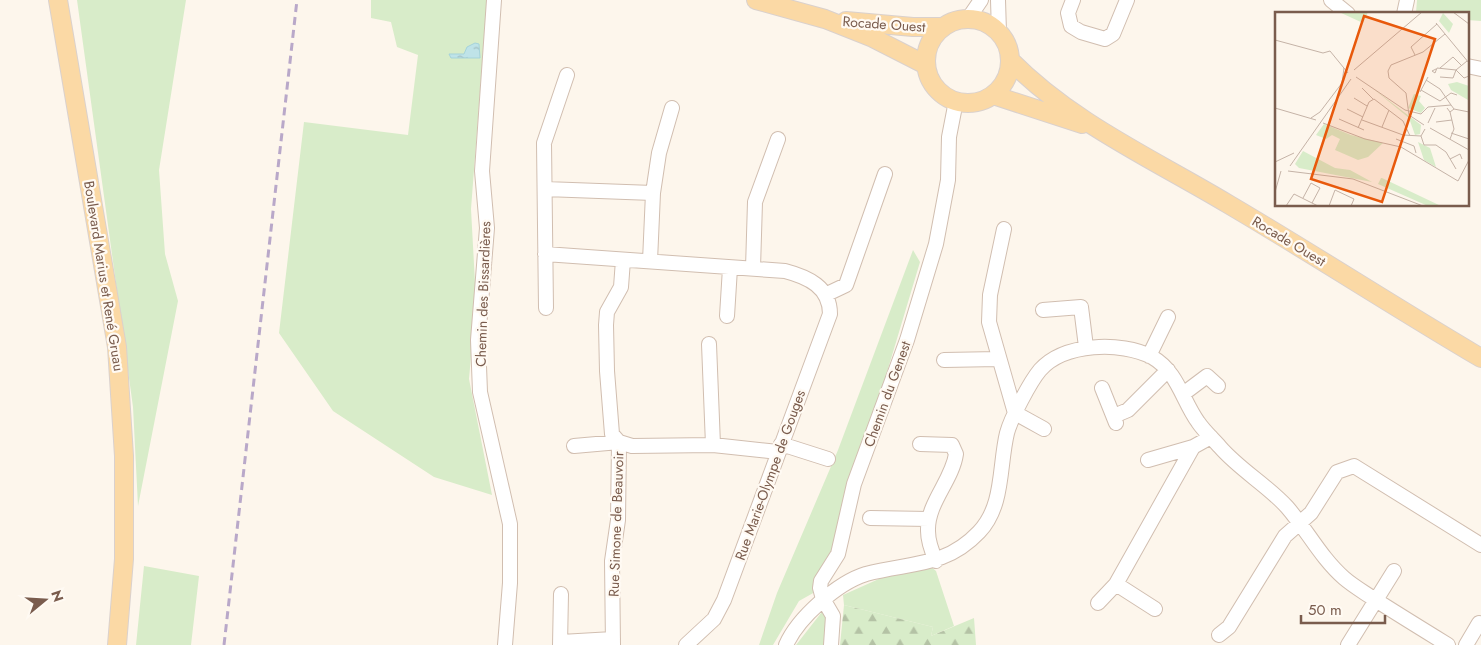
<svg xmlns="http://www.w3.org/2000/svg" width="1481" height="645" font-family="Jost,sans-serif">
  <defs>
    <pattern id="forest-firs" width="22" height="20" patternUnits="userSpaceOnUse" patternTransform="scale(1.25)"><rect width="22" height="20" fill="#d8ecc9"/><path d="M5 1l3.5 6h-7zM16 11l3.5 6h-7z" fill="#b4c2a5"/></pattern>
    <pattern id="water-ripples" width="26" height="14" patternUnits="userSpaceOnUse" patternTransform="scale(1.25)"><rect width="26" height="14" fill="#bfe3e8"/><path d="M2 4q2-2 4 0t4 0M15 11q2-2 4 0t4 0" fill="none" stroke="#a0bbbe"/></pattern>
  </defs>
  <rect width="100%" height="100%" fill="#fdf6ec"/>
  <path fill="#d8ecc9" d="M 77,0 L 186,0 L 159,170 L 165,254 L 178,301 L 138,506 L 133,407 Z
    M 371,0 L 487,0 L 471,209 L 476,301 L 469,379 L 492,495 L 434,477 L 333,411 L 279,333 L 304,122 L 408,135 L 418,55 L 397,47 L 391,22 L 371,18 Z
    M 1417,0 L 1481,0 L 1481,21 L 1467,20 L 1467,14 L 1416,13 Z
    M 913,250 L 920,262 L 834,549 L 815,592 L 799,601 L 773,645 L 759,645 L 777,593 L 838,450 Z
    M 144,566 L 199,576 L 191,645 L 136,645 Z
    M 930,566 L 936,571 L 954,626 L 931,636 L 933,627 L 844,605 L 843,595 L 881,578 Z
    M 825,608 L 829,616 L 827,645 L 796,645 Z"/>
  <path fill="url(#forest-firs)" d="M 844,605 L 933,627 L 931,636 L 974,618 L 976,645 L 840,645 Z"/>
  <path fill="url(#water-ripples)" stroke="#a5d3da" d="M 475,43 L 479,44 L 480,58 L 451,58 L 449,54 L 464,54 L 467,47 Z"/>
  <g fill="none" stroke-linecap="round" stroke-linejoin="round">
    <g stroke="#d1beb0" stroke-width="16">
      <path id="minor" d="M 494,0 L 482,171 L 487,228 L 478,340 L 480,392 L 510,524 L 510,583 L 505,645
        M 998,0 L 999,32
        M 1073,0 L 1068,13 L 1071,26 L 1081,32 L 1105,39 L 1113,34 L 1127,0
        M 1331,0 L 1348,14
        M 1404,14 L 1407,0
        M 968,19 L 981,0
        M 1467,66 L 1481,69
        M 545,189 L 653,193
        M 1004,229 L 990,295 L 989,322 L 1015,413 L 1044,429
        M 545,254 L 785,271 C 808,277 830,287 830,314 L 724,600 L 714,619 L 686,645
        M 650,261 L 653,193 L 659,153 L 672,108
        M 753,268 L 755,202 L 778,139
        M 827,294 L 846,285 L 885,174
        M 546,308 L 544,143 L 567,75
        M 1043,310 L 1081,307 L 1086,347
        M 727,316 L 730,268
        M 709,344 L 713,445
        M 1149,356 L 1168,317
        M 944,360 L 998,359
        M 1102,388 L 1116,423
        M 1183,394 L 1207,376 L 1218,386
        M 1114,416 L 1128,410 L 1168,370
        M 781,444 L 828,459
        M 920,444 L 952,445 L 956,454 C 952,481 927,503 928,531 C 928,541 932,552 936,561
        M 574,446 L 619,442 L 632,446 L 713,445 L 778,452
        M 1148,460 L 1193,447
        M 870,518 L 929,519
        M 1116,584 L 1155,609
        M 1098,603 L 1116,584 L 1193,447 L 1211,437
        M 1219,635 L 1229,627 L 1285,536 L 1311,513 L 1337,472 L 1354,466 L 1481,545
        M 561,642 L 613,639
        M 560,645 L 561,594
        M 613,645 L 612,561 L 618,520 L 619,442 L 612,434 L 607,371 L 606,325 L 607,312 L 621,287 L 623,260
        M 786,645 C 798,618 837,583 866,574 C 910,562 945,568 979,532 C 1004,506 999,466 1007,433 C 1011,418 1030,382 1040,370 C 1064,343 1121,341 1152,357 C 1178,372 1182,400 1198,422 C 1204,431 1213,439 1220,447 C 1240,470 1267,485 1287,507 C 1307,530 1321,558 1344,578 C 1352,585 1362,591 1371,597 C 1396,613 1422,629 1448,645
        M 831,645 L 833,616 L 823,599 L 820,588 L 821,581 L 838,554 L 854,484 L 907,340 L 936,244 L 948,180 L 949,137 L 956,101
        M 1348,645 L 1394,571
        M 1466,645 L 1479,623"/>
    </g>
    <g stroke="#dad1cd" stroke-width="20">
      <path id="major" d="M 58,0 L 117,347 L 124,456 L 124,559 L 117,645
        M 756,0 L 825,19 L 873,38 L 926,65
        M926 61a42 42 0 1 1 84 0a42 42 0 1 1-84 0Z
        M 846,21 L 913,27 L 943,27
        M 1010,60 C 1072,123 1153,159 1228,204 C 1313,254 1396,308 1481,358
        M 993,95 L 1082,124"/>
    </g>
    <use href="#minor" stroke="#fff" stroke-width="14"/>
    <use href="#major" stroke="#fbd9a5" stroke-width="18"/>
    <path stroke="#b9a8c9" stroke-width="3" stroke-dasharray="8 5" stroke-linecap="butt" d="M 224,645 L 297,0"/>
  </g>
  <g text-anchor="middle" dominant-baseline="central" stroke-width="4.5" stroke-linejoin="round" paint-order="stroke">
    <g font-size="14" fill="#7a5c4d" stroke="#fffaf3">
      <text transform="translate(884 24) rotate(4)">Rocade Ouest</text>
      <text transform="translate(1289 241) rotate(31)">Rocade Ouest</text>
      <text transform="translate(104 276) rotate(81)">Boulevard Marius et René Gruau</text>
      <text transform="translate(483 294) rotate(-88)">Chemin des Bissardières</text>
      <text transform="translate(887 394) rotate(-70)">Chemin du Genest</text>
      <text transform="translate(770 475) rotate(-70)">Rue Marie-Olympe de Gouges</text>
      <text transform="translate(616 524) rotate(-88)">Rue Simone de Beauvoir</text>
    </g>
  </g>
  <g transform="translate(1275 12)">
    <rect width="194" height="194" fill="#fdf6ec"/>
    <path d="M 64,0 L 93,0 L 88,11 ZM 96,75 L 146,113 L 145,122 L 140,123 L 134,106 ZM 49,112 L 76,123 L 108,131 L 93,145 L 83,148 L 60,138 L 65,127 L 57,123 L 51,127 L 41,123 ZM 143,130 L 155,136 L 161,155 L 149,148 ZM 28,139 L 60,156 L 75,158 L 97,170 L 24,156 L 20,152 ZM 106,166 L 107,166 L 166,194 L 153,194 L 103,172 Z" fill="#d8ecc9"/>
    <path d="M 139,82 L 146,84 L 144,89 L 150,96 L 146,101 L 133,96 Z" fill="#d8ecc9"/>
    <path d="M 168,1 L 178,12 L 174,21 L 164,9 Z" fill="#d8ecc9"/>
    <path d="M 182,70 L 194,74 L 193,88 L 176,78 L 173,72 Z" fill="#d8ecc9"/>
    <path fill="none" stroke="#c5b3a7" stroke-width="1" d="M 178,0 L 194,12M 161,11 L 194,51M 0,28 L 48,41 L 55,39 L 73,61M 140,43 L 136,35 L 162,12M 165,56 L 178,45 L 186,53M 161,57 L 157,59 L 160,61 L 162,56 L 181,58 L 189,66 L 194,64M 79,58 L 147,0M 81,65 L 130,98 L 146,102 L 153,95 L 176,93 L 179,97M 165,65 L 178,66 L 181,58 L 192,49M 151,68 L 165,77 L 176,93M 87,76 L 98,87M 146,78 L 165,89 L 176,81 L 182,83M 145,80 L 153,65M 79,86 L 92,94M 0,96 L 41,108M 172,96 L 175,100 L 179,97 L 194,100M 72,97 L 88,105M 175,100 L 179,117 L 175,127M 36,106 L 45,100 L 67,71 L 69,56M 64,107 L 89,118M 87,108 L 128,123 L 146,124M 161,110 L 177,108M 48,111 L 90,127 L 126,135 L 183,169 L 194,148M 153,111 L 160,96M 149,113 L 134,103 L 131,81 L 114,66 L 113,59 L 116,53 L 148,40 L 170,22M 107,115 L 114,98M 83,116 L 94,90 L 99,87 L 128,109 L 135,124M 155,116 L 194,138M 150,117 L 146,124 L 149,133 L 161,133 L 171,140 L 181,157M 176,121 L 194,127M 121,127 L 139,134 L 141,141M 175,147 L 185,142 L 187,147M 0,150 L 19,141M 15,154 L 76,67M 13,159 L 78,167 L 148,194M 0,180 L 6,159M 28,186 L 36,171 L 45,176 L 37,191M 11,194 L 19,182 L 43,194M 54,194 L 60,178 L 79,187 L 76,194"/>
    <path fill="#e8590c" fill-opacity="0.15" stroke="#e8590c" stroke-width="2.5" d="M 89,4 L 160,27 L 107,190 L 36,167 Z"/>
    <rect width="194" height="194" fill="none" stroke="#7a5c4d" stroke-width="2.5"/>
  </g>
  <g transform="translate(45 600) rotate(72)" stroke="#fffaf3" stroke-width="4" paint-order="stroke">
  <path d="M0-4L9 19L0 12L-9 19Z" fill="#7a5c4d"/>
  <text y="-8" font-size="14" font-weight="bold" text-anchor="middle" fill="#7a5c4d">N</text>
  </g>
  <path d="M1301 615v8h84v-8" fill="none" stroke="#7a5c4d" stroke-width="2.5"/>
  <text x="1308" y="615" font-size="15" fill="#7a5c4d" stroke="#fffaf3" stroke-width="4" paint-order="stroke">50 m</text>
</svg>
